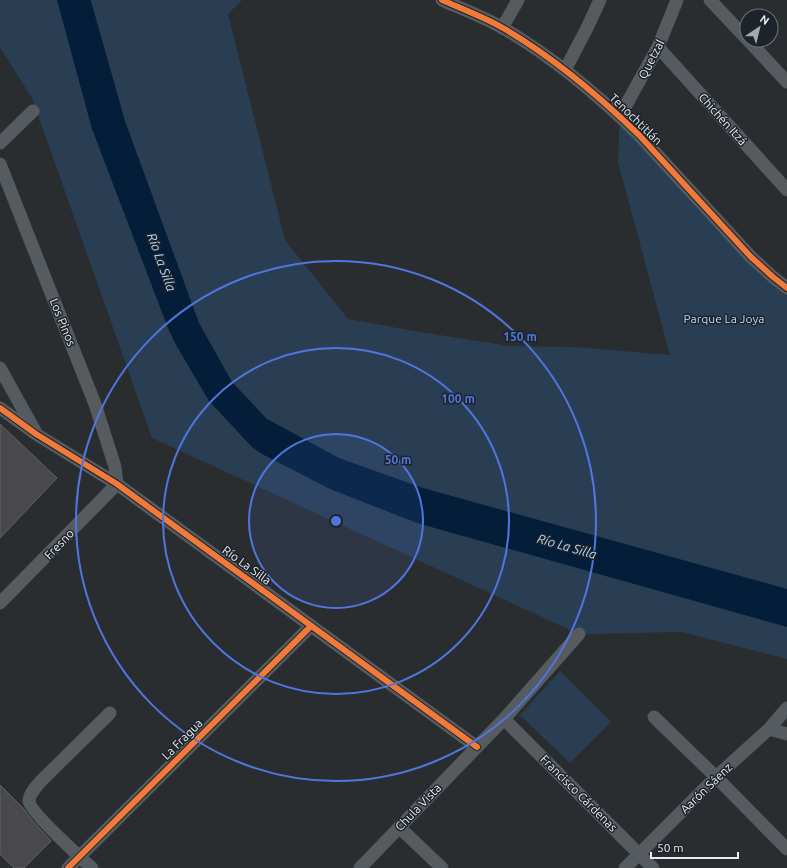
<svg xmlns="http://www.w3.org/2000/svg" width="787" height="868" font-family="Ubuntu,sans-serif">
  <rect width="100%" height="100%" fill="#2a2d30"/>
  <path fill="#2a3e53" d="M 0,0 L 242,0 L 228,14 L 285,240 L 348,319 L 414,331 L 509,346 L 573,347 L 670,355 L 618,162 L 620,116 L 787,288 L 787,659 L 682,632 L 579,634 L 152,438 L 32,98 L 0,47 Z
    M 560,671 L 611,722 L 570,763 L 520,715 Z"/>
  <path fill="#041e39" d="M 57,0 L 90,0 L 91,1 L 125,121 L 199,323 L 232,382 L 267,419 L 339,458 L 423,488 L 787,589 L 787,627 L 417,523 L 330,489 L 260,453 L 252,447 L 209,401 L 176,345 L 168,328 L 92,129 Z"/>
  <path fill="#49494b" stroke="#636163" d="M 0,424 L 57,478 L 0,538 Z
    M 0,785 L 24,809 L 32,820 L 51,841 L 24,868 L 14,868 L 0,854 Z"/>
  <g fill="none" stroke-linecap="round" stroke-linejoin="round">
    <path stroke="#565b60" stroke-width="13" d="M 442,0 C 462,9 484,17 503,28 C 553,57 598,95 639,135 L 751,257 L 773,277 L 787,288
      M 710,0 L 747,39
      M 502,28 L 518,0
      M 748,40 L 787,82
      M 658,47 L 787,190
      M 565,70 L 587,28 L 600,0
      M 620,116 L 658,47 L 677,0
      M 0,143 L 33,111
      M 0,164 L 95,404 L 115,467 L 117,484 L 0,603
      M 0,368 L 35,431
      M 0,408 L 36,434 L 117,484 L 477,747
      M 654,717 L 716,777 L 787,849
      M 504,719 L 653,868
      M 769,729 L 787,734
      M 399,827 L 442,868
      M 68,868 L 311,626
      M 92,868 C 81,858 30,812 29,801 C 29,794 36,787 40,782 L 110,713
      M 360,868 L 504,719 L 579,634
      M 625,868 L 716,777 L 769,729 L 787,708"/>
    <g stroke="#1d232a" stroke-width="8">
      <path id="cycleway" d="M 442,0 C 462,9 484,17 503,28 C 553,57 598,95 639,135 L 751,257 L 773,277 L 787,288
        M 0,408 L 36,434 L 117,484 L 477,747
        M 68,868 L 311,626"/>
    </g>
    <use href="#cycleway" stroke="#f17a3a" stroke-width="6"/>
  </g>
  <circle cx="336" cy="521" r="87" fill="#5076de" fill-opacity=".12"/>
  <g fill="none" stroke="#5076de" stroke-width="2">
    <circle cx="336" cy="521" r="87"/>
    <circle cx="336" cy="521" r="173"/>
    <circle cx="336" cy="521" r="260"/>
  </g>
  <g text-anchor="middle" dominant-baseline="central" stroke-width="3" stroke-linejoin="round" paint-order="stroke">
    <g font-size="12" fill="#e9edf2" stroke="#1d232a">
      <text transform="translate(651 59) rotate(-63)">Quetzal</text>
      <text transform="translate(636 119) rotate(44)">Tenochtitlán</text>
      <text transform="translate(723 119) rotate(48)">Chichén Itzá</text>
      <text transform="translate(63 322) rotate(68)">Los Pinos</text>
      <text transform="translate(59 544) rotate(-46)">Fresno</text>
      <text transform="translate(247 565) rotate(36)">Río La Silla</text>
      <text transform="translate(182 739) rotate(-45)">La Fragua</text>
      <text transform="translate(706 788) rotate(-44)">Aarón Sáenz</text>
      <text transform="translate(579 793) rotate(45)">Francisco Cárdenas</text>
      <text transform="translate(418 807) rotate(-46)">Chula Vista</text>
    </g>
    <g font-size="12" fill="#b9dafc" stroke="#1d232a">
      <text x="724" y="318">Parque La Joya</text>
    </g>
    <g font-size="13" font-style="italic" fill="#b4d5f7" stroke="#1d232a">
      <text transform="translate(162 262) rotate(70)">Río La Silla</text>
      <text transform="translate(567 546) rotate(16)">Río La Silla</text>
    </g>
  </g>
  <circle cx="336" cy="521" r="6" fill="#5076de" stroke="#1d232a" stroke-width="2"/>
  <g font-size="12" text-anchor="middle" font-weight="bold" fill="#5076de" stroke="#1d232a" stroke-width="3" stroke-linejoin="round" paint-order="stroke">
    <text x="520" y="341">150 m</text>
    <text x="458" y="403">100 m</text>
    <text x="398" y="464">50 m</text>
  </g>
  <g transform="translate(759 28) rotate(35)"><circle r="19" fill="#1d232a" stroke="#6f747a"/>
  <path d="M0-3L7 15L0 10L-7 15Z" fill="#a6aaae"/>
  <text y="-6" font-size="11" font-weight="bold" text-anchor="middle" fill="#e9edf2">N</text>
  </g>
  <path d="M651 852v6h87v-6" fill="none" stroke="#e9edf2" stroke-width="2"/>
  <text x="657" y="852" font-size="12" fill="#e9edf2" stroke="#1d232a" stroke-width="3" paint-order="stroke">50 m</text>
</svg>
